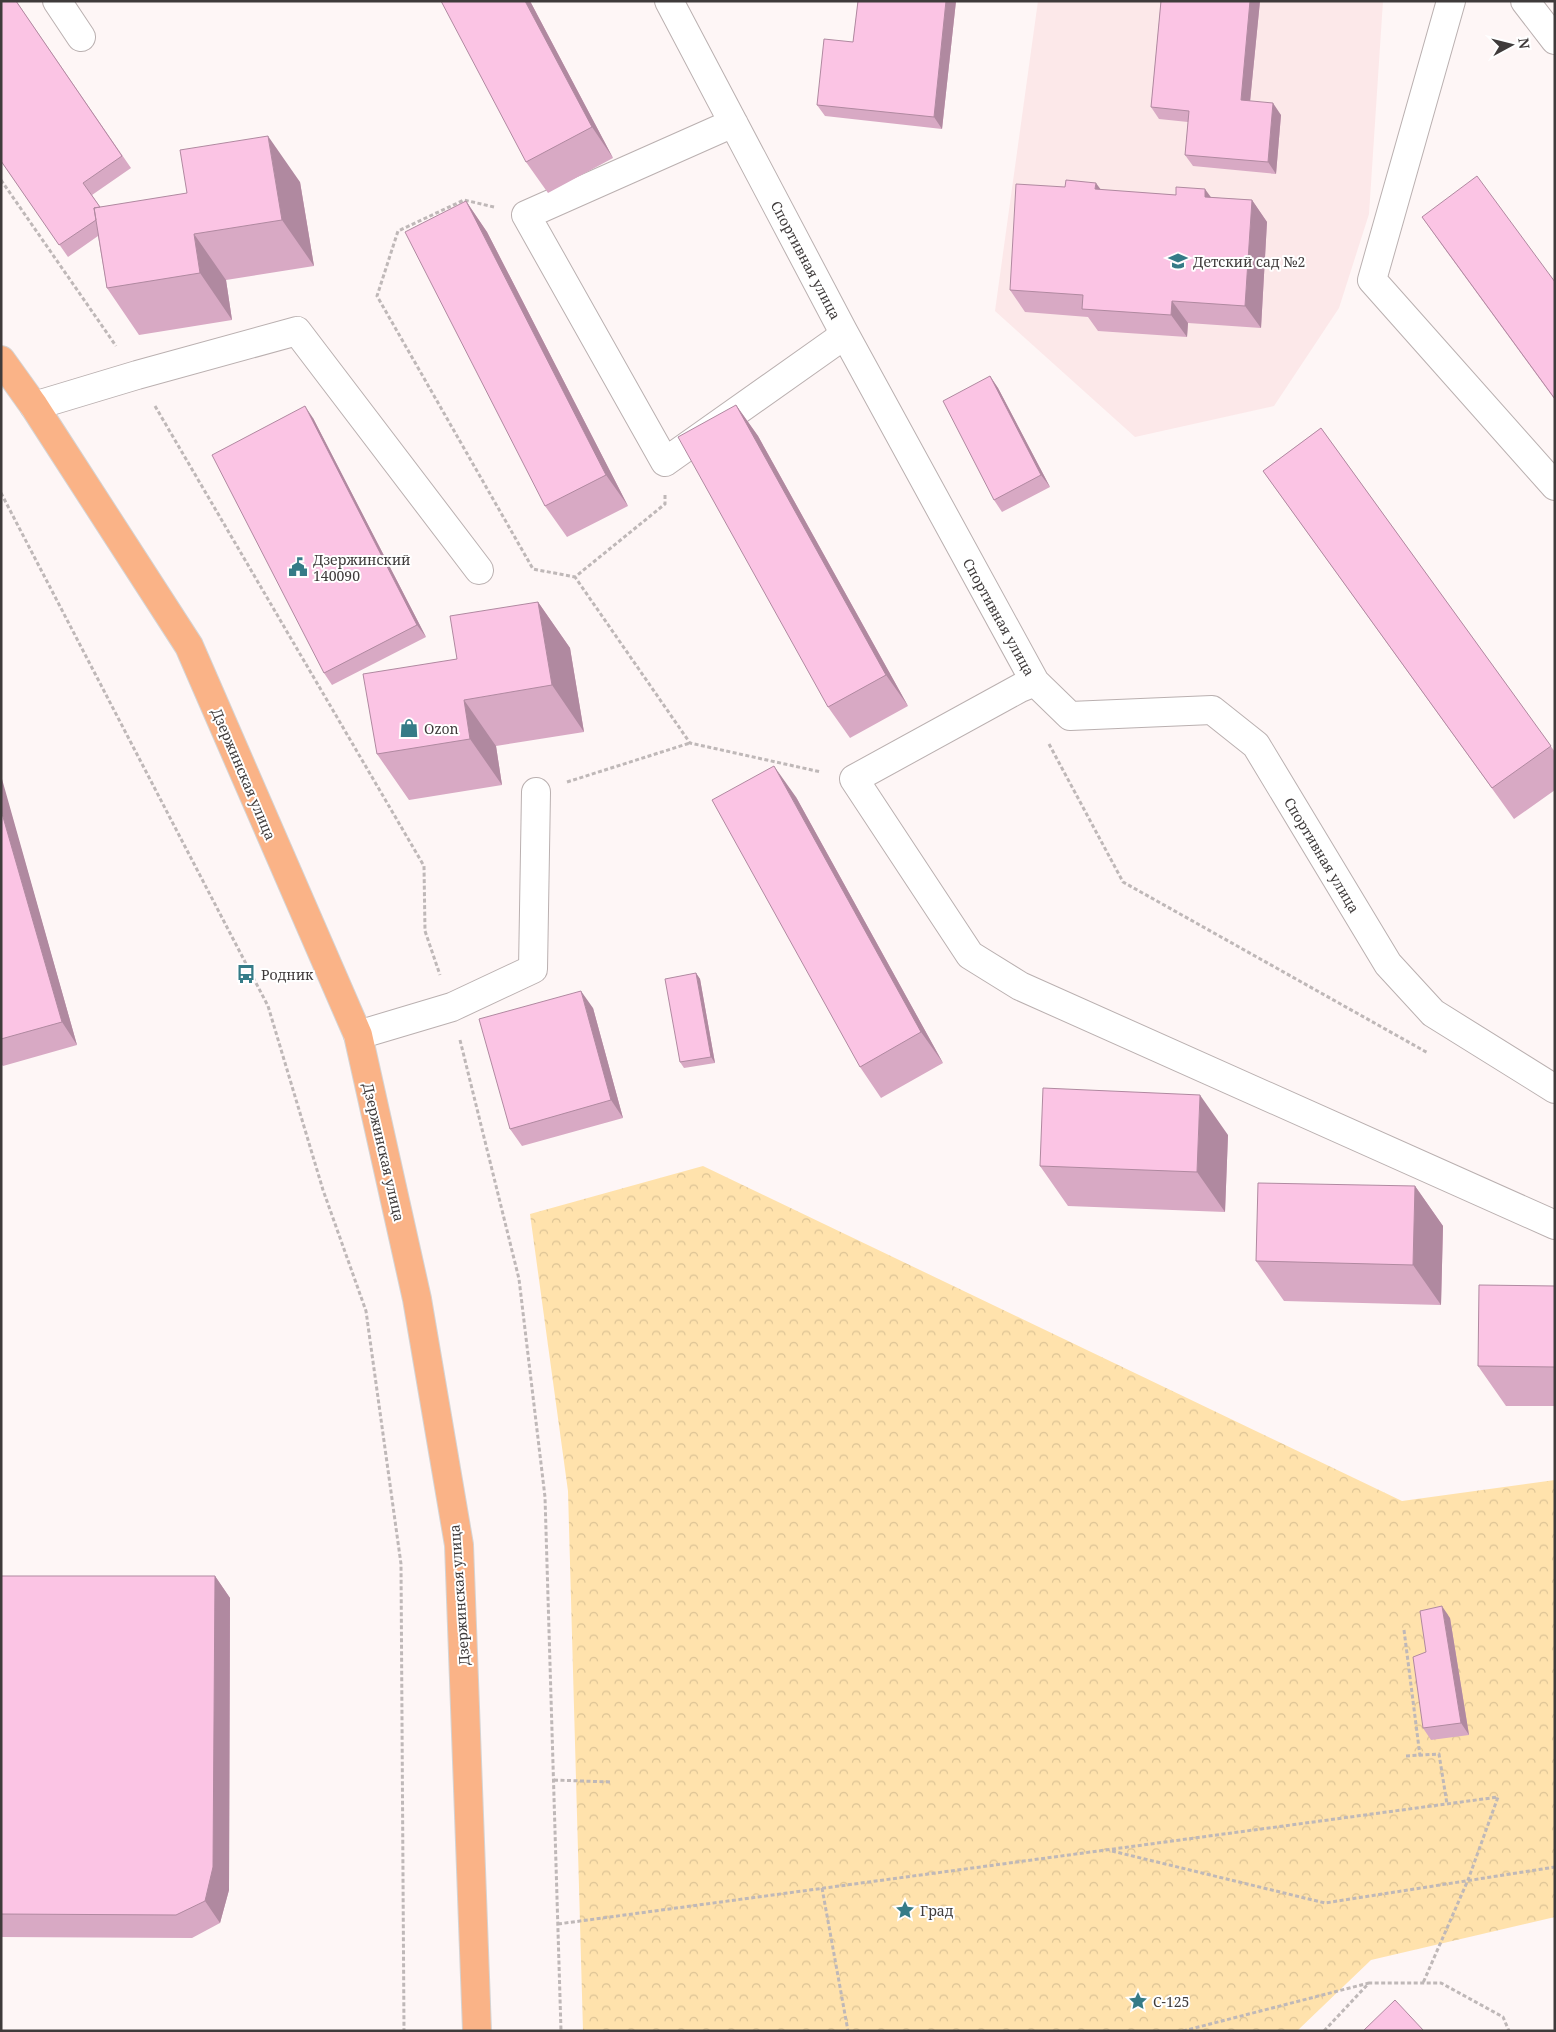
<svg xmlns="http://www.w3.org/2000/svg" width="1556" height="2032" font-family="'Noto Serif',serif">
  <defs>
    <pattern id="park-crowns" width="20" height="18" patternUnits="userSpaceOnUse" patternTransform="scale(1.25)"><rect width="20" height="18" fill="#ffe2ac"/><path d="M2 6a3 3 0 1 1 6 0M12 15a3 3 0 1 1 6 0" fill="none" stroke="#dcc395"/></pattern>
  </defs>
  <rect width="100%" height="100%" fill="#fef6f6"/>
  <path fill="#fce8e9" d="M 1038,1 L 1383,1 L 1369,214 L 1339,308 L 1274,406 L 1135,437 L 995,311 Z"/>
  <path fill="url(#park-crowns)" d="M 703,1166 L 1402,1501 L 1555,1480 L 1555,1917 L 1371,1960 L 1297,2031 L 583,2031 L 568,1491 L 530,1214 Z"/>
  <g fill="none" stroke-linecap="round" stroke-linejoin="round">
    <g stroke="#bab0b0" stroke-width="30">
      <path id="minor" d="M 57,1 L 81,37
        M 669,1 L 843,331 L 1035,682 L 1070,716 L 1212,710 L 1256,745 L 1388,964 L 1433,1013 L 1555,1089
        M 1451,1 L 1372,280 L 1555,486
        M 1525,1 L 1555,40
        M 734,124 L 722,128 L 526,215 L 665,462 L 836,341 L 843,331
        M 34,406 L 137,375 L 297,331 L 479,570
        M 1035,682 L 1020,688 L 854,779 L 970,955 L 1020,986 L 1555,1225
        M 358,1035 L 452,1007 L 533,969 L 536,792"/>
    </g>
    <g stroke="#d5d4d4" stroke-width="30">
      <path id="major" d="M 1,360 L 34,406 L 189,646 L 358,1035 L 417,1299 L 459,1545 L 477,2031"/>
    </g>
    <path stroke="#bfb8b8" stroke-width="3" stroke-dasharray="4 2.5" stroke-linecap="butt" d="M 1,180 L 116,346
      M 494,207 L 464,200 L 398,231 L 377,296 L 533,569 L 575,577
      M 155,406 L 424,866 L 425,931 L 440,975
      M 1,493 L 268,1006 L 323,1190 L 366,1311 L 401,1564 L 404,2031
      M 665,495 L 665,504 L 575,577 L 690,743 L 821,772
      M 1049,744 L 1123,882 L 1428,1053
      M 567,782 L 690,743
      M 460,1040 L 519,1279 L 545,1497 L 561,2031
      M 1404,1630 L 1420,1756
      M 1406,1756 L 1439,1754 L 1447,1804
      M 554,1780 L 610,1782
      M 1112,1851 L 1325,1903 L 1555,1867
      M 822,1888 L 848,2031
      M 558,1924 L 1498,1797 L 1468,1880 L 1423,1983
      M 1183,2031 L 1369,1983
      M 1324,2031 L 1369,1983 L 1441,1983 L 1503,2017 L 1509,2031"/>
    <use href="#minor" stroke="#fff" stroke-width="28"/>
    <use href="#major" stroke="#fab387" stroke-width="28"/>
  </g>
  <path fill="#d8a9c4" d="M 16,1 L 131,168 L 92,195 L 100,207 L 300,182 L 314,266 L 226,280 L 232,320 L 139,335 L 107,288 L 98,236 L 68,257 L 1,161 Z
    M 530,1 L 613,158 L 548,193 L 526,162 Z
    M 858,1 L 956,1 L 942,129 L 825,116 L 817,105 L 853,42 Z
    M 1161,1 L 1260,1 L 1250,101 L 1281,115 L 1276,174 L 1193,166 L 1185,155 L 1188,122 L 1159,119 L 1151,107 Z
    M 1101,190 L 1252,200 L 1267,222 L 1261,328 L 1188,323 L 1187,337 L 1098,331 L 1088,317 L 1025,312 L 1010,290 Z
    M 466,201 L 487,232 L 628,506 L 567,537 L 545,506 Z
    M 1422,217 L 1555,282 L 1555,400 L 1444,248 Z
    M 990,376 L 998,388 L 1050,487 L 1002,512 L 994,500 Z
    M 736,405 L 758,436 L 908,706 L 850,738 L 828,707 Z
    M 313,418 L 426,637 L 332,685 L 324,673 Z
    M 1321,428 L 1555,752 L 1555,790 L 1514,819 L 1263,471 Z
    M 538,602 L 570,648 L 584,732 L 496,746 L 502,785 L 409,800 L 377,754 L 457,659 Z
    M 1,778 L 77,1045 L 3,1066 L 1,1064 Z
    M 796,797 L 943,1063 L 881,1098 L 860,1067 Z
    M 696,973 L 700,979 L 715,1063 L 684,1068 L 680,1062 Z
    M 593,1008 L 623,1118 L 522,1146 L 510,1129 Z
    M 1228,1135 L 1225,1212 L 1068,1206 L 1040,1166 Z
    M 1415,1186 L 1443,1226 L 1441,1305 L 1284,1301 L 1256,1261 Z
    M 1555,1286 L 1555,1406 L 1506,1406 L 1478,1366 Z
    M 1,1576 L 215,1576 L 230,1598 L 229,1890 L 220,1923 L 192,1938 L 1,1937 Z
    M 1450,1618 L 1469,1735 L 1431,1740 L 1423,1728 Z"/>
  <path fill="#b089a0" d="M 525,1 L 530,1 L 613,158 L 592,127 Z
    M 946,1 L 956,1 L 942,129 L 934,117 Z
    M 1250,1 L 1260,1 L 1249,112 L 1241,100 Z
    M 1273,103 L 1281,115 L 1276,174 L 1268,162 Z
    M 268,136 L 300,182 L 314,266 L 282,220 Z
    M 1096,183 L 1112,205 L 1095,189 Z
    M 1205,189 L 1221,211 L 1205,197 Z
    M 1252,200 L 1267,222 L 1261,328 L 1245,306 Z
    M 466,201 L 487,232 L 628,506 L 606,475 Z
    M 194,234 L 226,280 L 232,320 L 200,273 Z
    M 1172,301 L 1188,323 L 1187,337 L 1171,315 Z
    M 990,376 L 998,388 L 1050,487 L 1041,475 Z
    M 736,405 L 758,436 L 908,706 L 886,675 Z
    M 305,406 L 313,418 L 426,637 L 417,625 Z
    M 538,602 L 570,648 L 584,732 L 552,685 Z
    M 464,700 L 496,746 L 502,785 L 470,739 Z
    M 774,766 L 796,797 L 943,1063 L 921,1032 Z
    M 1,778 L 2,779 L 77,1045 L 62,1022 L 1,810 Z
    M 696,973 L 700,979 L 715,1063 L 711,1057 Z
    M 581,991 L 593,1008 L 623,1118 L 611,1100 Z
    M 1200,1095 L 1228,1135 L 1225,1212 L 1197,1172 Z
    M 1415,1186 L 1443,1226 L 1441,1305 L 1413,1265 Z
    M 215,1576 L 230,1598 L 229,1890 L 220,1923 L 205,1901 Z
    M 1442,1606 L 1450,1618 L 1469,1735 L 1461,1723 Z"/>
  <path fill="#fbc4e4" stroke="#b089a0" d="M 1,1 L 16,1 L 122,156 L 83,183 L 100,207 L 94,208 L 96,220 L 59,245 L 1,161 Z
    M 441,1 L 525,1 L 592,127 L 526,162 Z
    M 858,1 L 946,1 L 934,117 L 817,105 L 824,39 L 853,42 Z
    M 1161,1 L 1250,1 L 1241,100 L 1273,103 L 1268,162 L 1185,155 L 1189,111 L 1151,107 Z
    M 268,136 L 282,220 L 194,234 L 200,273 L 107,288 L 94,208 L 187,193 L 180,150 Z
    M 1477,176 L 1555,282 L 1555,399 L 1422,217 Z
    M 1066,180 L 1096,183 L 1095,189 L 1176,195 L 1176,187 L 1205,189 L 1205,197 L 1252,200 L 1245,306 L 1172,301 L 1171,315 L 1082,309 L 1083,295 L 1010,290 L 1016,184 L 1065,187 Z
    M 466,201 L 606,475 L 545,506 L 405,232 Z
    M 990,376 L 1041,475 L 994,500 L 943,401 Z
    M 736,405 L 886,675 L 828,707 L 678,437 Z
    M 305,406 L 417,625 L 324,673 L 212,455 Z
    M 1321,428 L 1551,746 L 1492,788 L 1263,471 Z
    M 538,602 L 552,685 L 464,700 L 470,739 L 377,754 L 363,674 L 457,659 L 450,616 Z
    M 774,766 L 921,1032 L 860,1067 L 712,800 Z
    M 1,810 L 62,1022 L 1,1039 Z
    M 696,973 L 711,1057 L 680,1062 L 665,979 Z
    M 581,991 L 611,1100 L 510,1129 L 479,1019 Z
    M 1043,1088 L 1200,1095 L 1197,1172 L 1040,1166 Z
    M 1258,1183 L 1415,1186 L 1413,1265 L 1256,1261 Z
    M 1479,1285 L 1555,1286 L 1555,1367 L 1478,1366 Z
    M 1,1576 L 215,1576 L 213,1867 L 205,1901 L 176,1915 L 1,1914 Z
    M 1442,1606 L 1461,1723 L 1423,1728 L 1413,1657 L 1426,1652 L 1420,1611 Z
    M 1395,2000 L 1424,2031 L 1363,2031 Z"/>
  <defs>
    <g id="school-bare" transform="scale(1.5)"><path d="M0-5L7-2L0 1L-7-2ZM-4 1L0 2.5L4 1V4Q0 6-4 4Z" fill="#357b87" stroke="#fff" stroke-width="2.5" paint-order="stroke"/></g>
    <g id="civic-bare" transform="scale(1.5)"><path d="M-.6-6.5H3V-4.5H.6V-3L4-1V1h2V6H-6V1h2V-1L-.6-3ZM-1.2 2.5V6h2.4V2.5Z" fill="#357b87" stroke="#fff" stroke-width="2.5" paint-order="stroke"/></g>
    <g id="shop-bare" transform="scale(1.5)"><path d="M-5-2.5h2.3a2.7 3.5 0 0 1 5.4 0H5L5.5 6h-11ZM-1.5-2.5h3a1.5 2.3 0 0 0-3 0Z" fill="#357b87" stroke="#fff" stroke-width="2.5" paint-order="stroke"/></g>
    <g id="bus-bare" transform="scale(1.5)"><path d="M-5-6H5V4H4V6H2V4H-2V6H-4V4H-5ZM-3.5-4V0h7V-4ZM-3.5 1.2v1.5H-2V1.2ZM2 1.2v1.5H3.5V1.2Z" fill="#357b87" stroke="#fff" stroke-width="2.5" paint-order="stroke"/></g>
    <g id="sight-bare" transform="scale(1.5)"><path d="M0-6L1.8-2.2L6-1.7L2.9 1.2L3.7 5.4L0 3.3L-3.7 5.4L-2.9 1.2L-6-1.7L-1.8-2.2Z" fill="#357b87" stroke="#fff" stroke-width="2.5" paint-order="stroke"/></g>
  </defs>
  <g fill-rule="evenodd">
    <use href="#school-bare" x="1178" y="261"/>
    <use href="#civic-bare" x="298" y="567"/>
    <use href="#shop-bare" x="409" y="728"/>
    <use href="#bus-bare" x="246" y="974"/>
    <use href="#sight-bare" x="905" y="1910"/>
    <use href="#sight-bare" x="1138" y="2001"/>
  </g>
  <g text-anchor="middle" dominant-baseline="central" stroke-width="4" stroke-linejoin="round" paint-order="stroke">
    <g font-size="14" fill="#3f3b3b" stroke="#fff">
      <text transform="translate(806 260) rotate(62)">Спортивная улица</text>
      <text transform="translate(999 617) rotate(61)">Спортивная улица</text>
      <text transform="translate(244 774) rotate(67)">Дзержинская улица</text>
      <text transform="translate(1322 855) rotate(59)">Спортивная улица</text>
      <text transform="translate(384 1152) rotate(77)">Дзержинская улица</text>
      <text transform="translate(459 1595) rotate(-94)">Дзержинская улица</text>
    </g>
    <g font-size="14" fill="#3f3b3b" stroke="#fff" text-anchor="start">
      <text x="1193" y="261">Детский сад №2</text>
      <text x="313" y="559">Дзержинский<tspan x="313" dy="16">140090</tspan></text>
      <text x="424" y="728">Ozon</text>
      <text x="261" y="974">Родник</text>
      <text x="920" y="1910">Град</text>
      <text x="1153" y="2001">С-125</text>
    </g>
  </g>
  <rect width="1556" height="2032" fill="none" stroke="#3f3b3b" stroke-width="5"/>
  <g transform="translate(1511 45) rotate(83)" stroke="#ffffff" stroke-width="4" paint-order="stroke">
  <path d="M0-4L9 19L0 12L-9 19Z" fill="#3f3b3b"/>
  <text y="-8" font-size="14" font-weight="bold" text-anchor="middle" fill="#3f3b3b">N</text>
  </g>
</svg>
